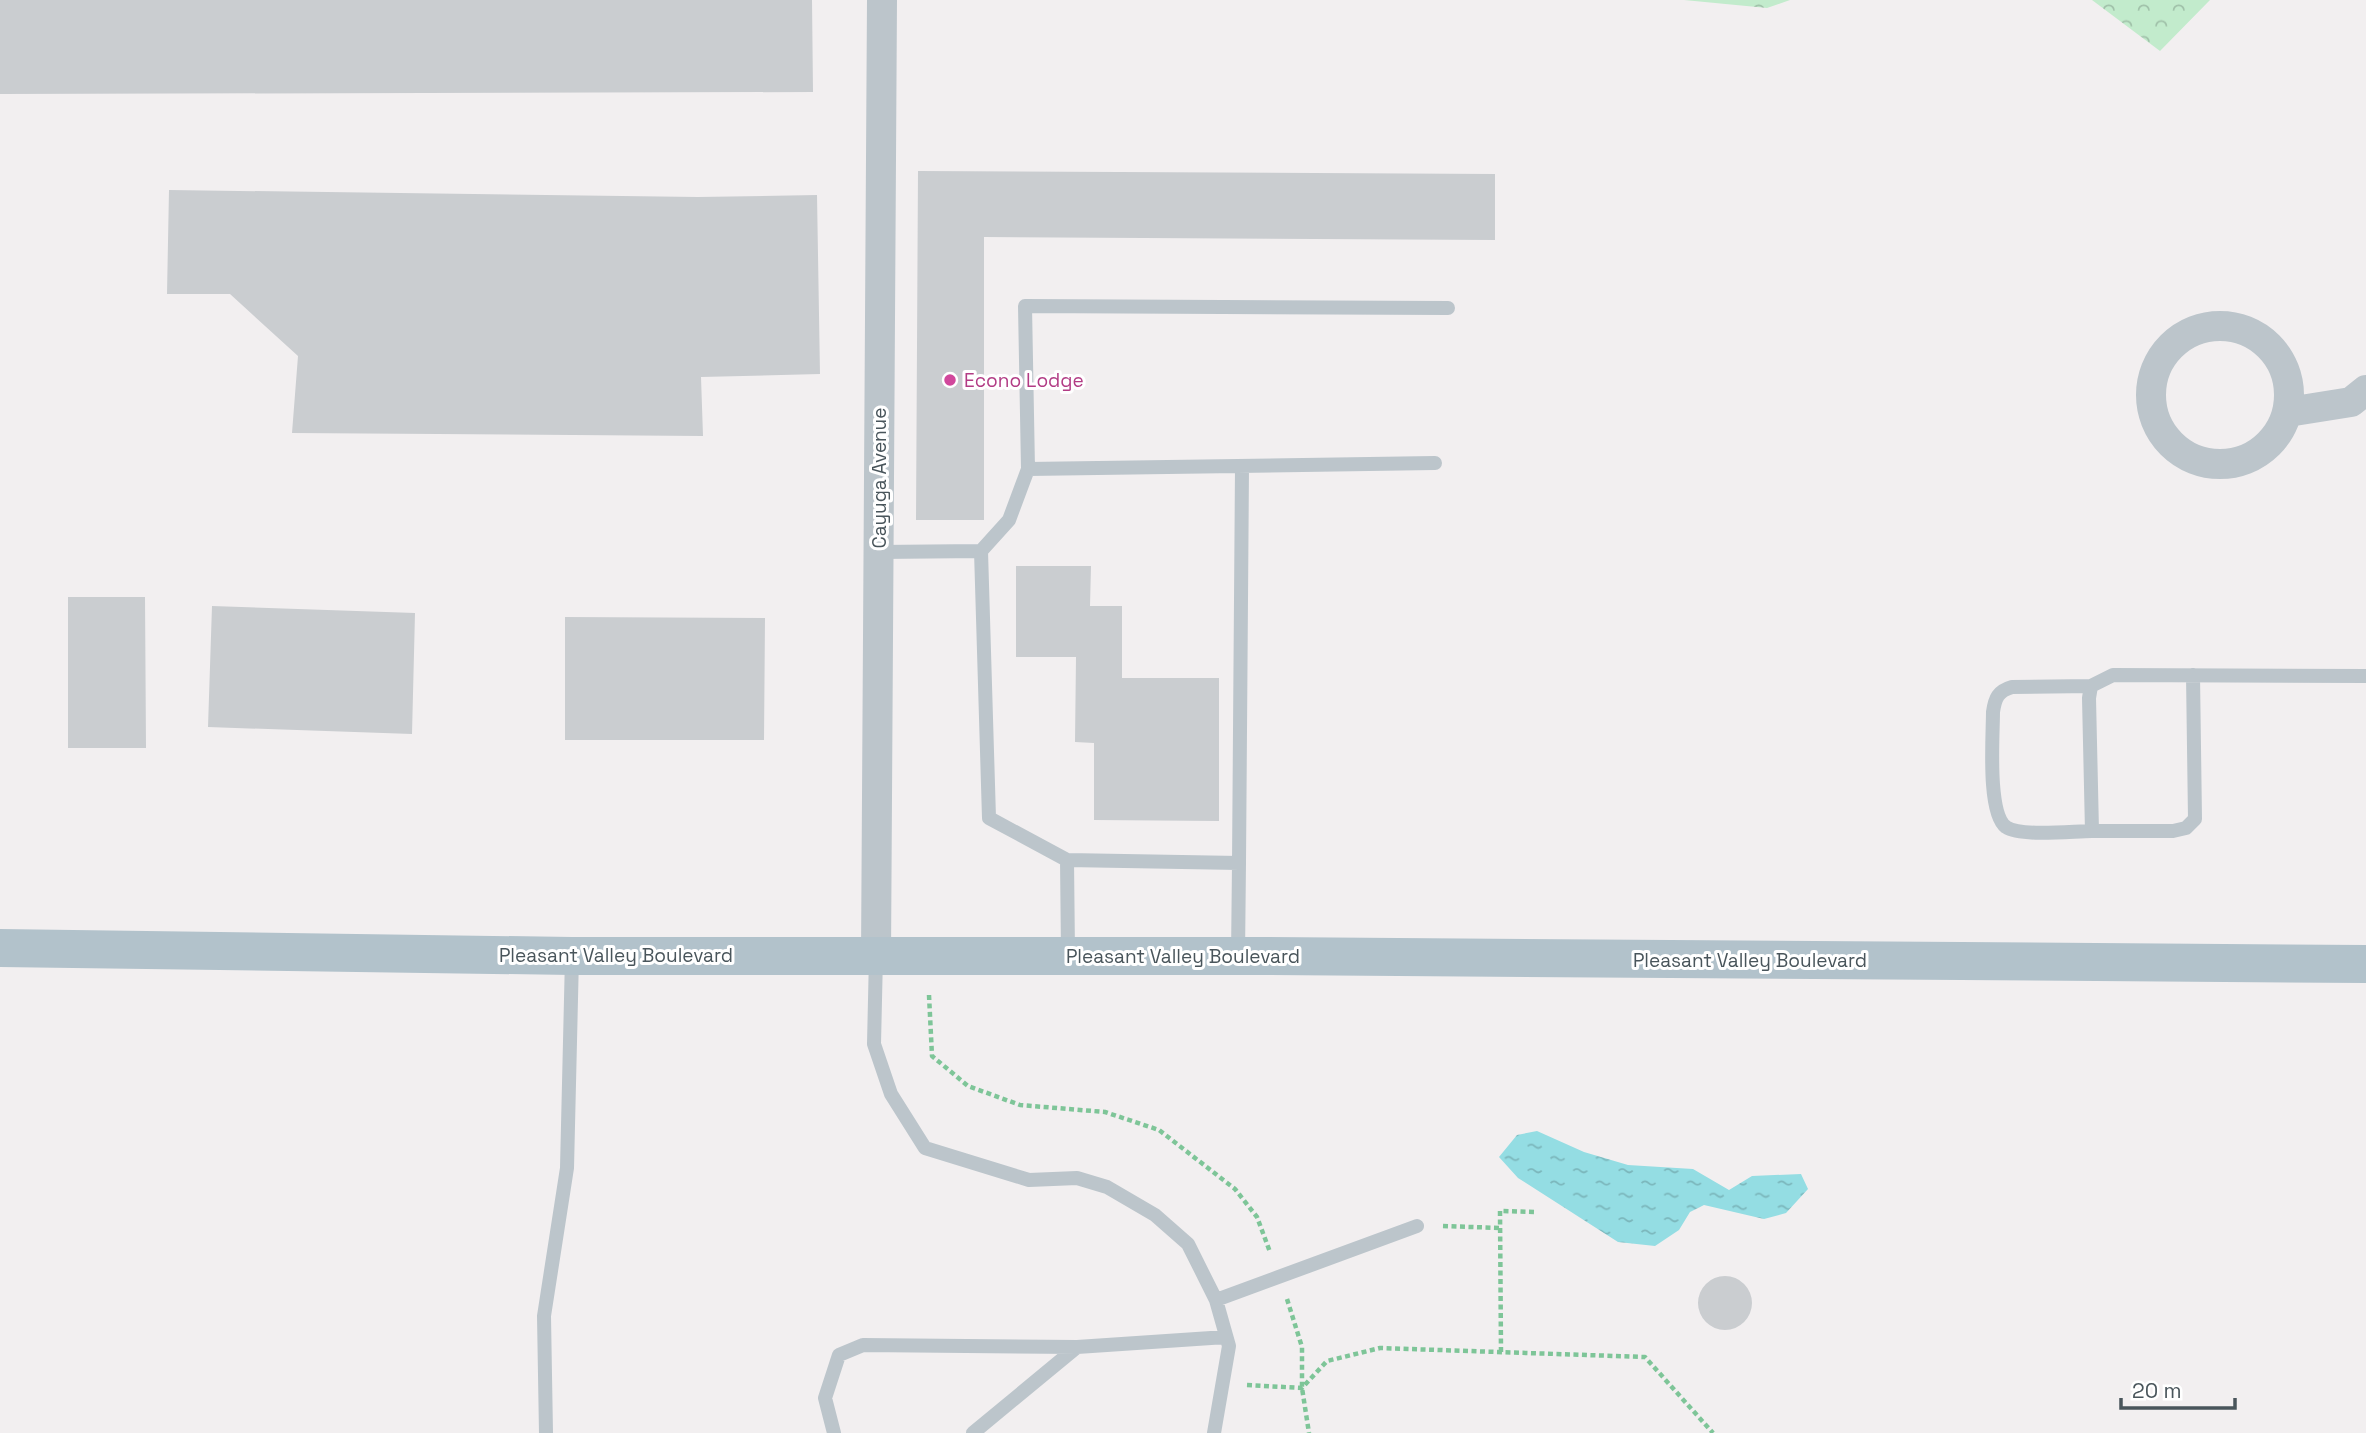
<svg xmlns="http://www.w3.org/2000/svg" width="2366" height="1433" font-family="'Space Grotesk',sans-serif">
  <defs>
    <pattern id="forest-crowns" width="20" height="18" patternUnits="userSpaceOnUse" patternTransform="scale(1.75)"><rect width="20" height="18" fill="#c2ebcc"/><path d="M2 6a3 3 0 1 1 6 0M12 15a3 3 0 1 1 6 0" fill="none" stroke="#a0c1a9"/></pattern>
    <pattern id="water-ripples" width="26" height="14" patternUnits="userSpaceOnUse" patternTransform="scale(1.75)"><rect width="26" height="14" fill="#94dde3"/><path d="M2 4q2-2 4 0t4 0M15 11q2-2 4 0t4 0" fill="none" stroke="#7bb6bb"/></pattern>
  </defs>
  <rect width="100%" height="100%" fill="#f2eff0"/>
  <path fill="url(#forest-crowns)" d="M 1684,0 L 1790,0 L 1767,8 Z
    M 2092,0 L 2210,0 L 2160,51 Z"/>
  <path fill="url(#water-ripples)" d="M 1537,1131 L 1584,1152 L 1628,1165 L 1693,1169 L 1729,1190 L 1752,1176 L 1801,1174 L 1808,1189 L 1786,1213 L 1764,1219 L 1704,1205 L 1690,1212 L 1679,1230 L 1655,1246 L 1618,1242 L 1518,1178 L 1499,1157 L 1517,1135 Z"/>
  <path fill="#cacdd0" d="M 0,0 L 812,0 L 813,92 L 0,94 Z
    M 918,171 L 1495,174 L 1495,240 L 984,237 L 984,520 L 916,520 Z
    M 169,190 L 698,197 L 817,195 L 820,374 L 701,377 L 703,436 L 292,433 L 298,356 L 230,294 L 167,294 Z
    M 1016,566 L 1091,566 L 1090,606 L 1122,606 L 1122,678 L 1219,678 L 1219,821 L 1094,820 L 1094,743 L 1075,742 L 1076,657 L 1016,657 Z
    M 68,597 L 145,597 L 146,748 L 68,748 Z
    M 212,606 L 415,613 L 412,734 L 208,727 Z
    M 565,617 L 765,618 L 764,740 L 565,740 Z
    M1698 1303a27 27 0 1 1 54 0a27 27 0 1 1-54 0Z"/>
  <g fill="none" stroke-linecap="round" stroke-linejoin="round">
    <path stroke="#7ec598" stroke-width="4.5" stroke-dasharray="5 3.5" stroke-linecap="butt" d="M 929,995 L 932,1056 L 968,1086 L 1020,1105 L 1105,1112 L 1159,1130 L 1235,1189 L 1257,1217 L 1270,1252
      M 1443,1226 L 1500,1228
      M 1287,1299 L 1302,1347 L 1302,1388 L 1309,1433
      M 1501,1352 L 1500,1211 L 1534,1212
      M 1247,1385 L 1302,1388 L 1327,1361 L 1380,1348 L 1645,1357 L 1713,1433"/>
    <path stroke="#bcc5cb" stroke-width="14" d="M 1028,469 L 1435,463
      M 981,551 L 989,818 L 1067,860 L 1239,863 L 1242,468
      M 879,552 L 981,551 L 1009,520 L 1028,469 L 1025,306 L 1448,308
      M 2193,675 L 2195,819 L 2186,828 L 2173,831 L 2092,831 L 2089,698 L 2091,686 L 2113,675 L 2366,676
      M 2091,686 L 2012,687 C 1998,691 1995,698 1993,712 C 1993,735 1987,813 2006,827 C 2021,837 2073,831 2092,831
      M 1067,860 L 1068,953
      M 876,956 L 874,1044 L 891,1094 L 925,1148 L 1029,1180 L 1077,1178 L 1107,1187 L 1155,1215 L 1188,1244 L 1216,1300 L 1229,1346 L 1214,1433
      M 1238,956 L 1239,863
      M 1216,1300 L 1417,1226
      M 546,1433 L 544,1316 L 567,1168 L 572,957
      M 834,1433 L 825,1398 L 839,1355 L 863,1345 L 1077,1347 L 1226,1337
      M 973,1433 L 1077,1347"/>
    <path stroke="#bcc5cb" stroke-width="30" d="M2151 395a69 69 0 1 1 138 0a69 69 0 1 1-138 0Z
      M 2288,412 L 2351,402 L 2366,390
      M 876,956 L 882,0"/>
    <path stroke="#b2c2cb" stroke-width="38" d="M 0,948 L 572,956 L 1260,956 L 2366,964"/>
  </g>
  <circle fill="#d1479c" stroke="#fff" stroke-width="2.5" cx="950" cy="380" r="7"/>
  <g text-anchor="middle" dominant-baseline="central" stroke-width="6" stroke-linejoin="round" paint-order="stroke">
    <g font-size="19" fill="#b23c85" stroke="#fff" text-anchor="start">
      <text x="964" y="380">Econo Lodge</text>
    </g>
    <g font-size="19" fill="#49555b" stroke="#fff">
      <text transform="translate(879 478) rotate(-90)">Cayuga Avenue</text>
      <text x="616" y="955">Pleasant Valley Boulevard</text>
      <text x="1183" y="956">Pleasant Valley Boulevard</text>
      <text x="1750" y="960">Pleasant Valley Boulevard</text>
    </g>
  </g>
  <path d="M2121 1398v10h114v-10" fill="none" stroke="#49555b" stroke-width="3.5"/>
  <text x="2132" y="1398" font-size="21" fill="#49555b" stroke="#ffffff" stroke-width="5" paint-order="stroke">20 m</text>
</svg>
